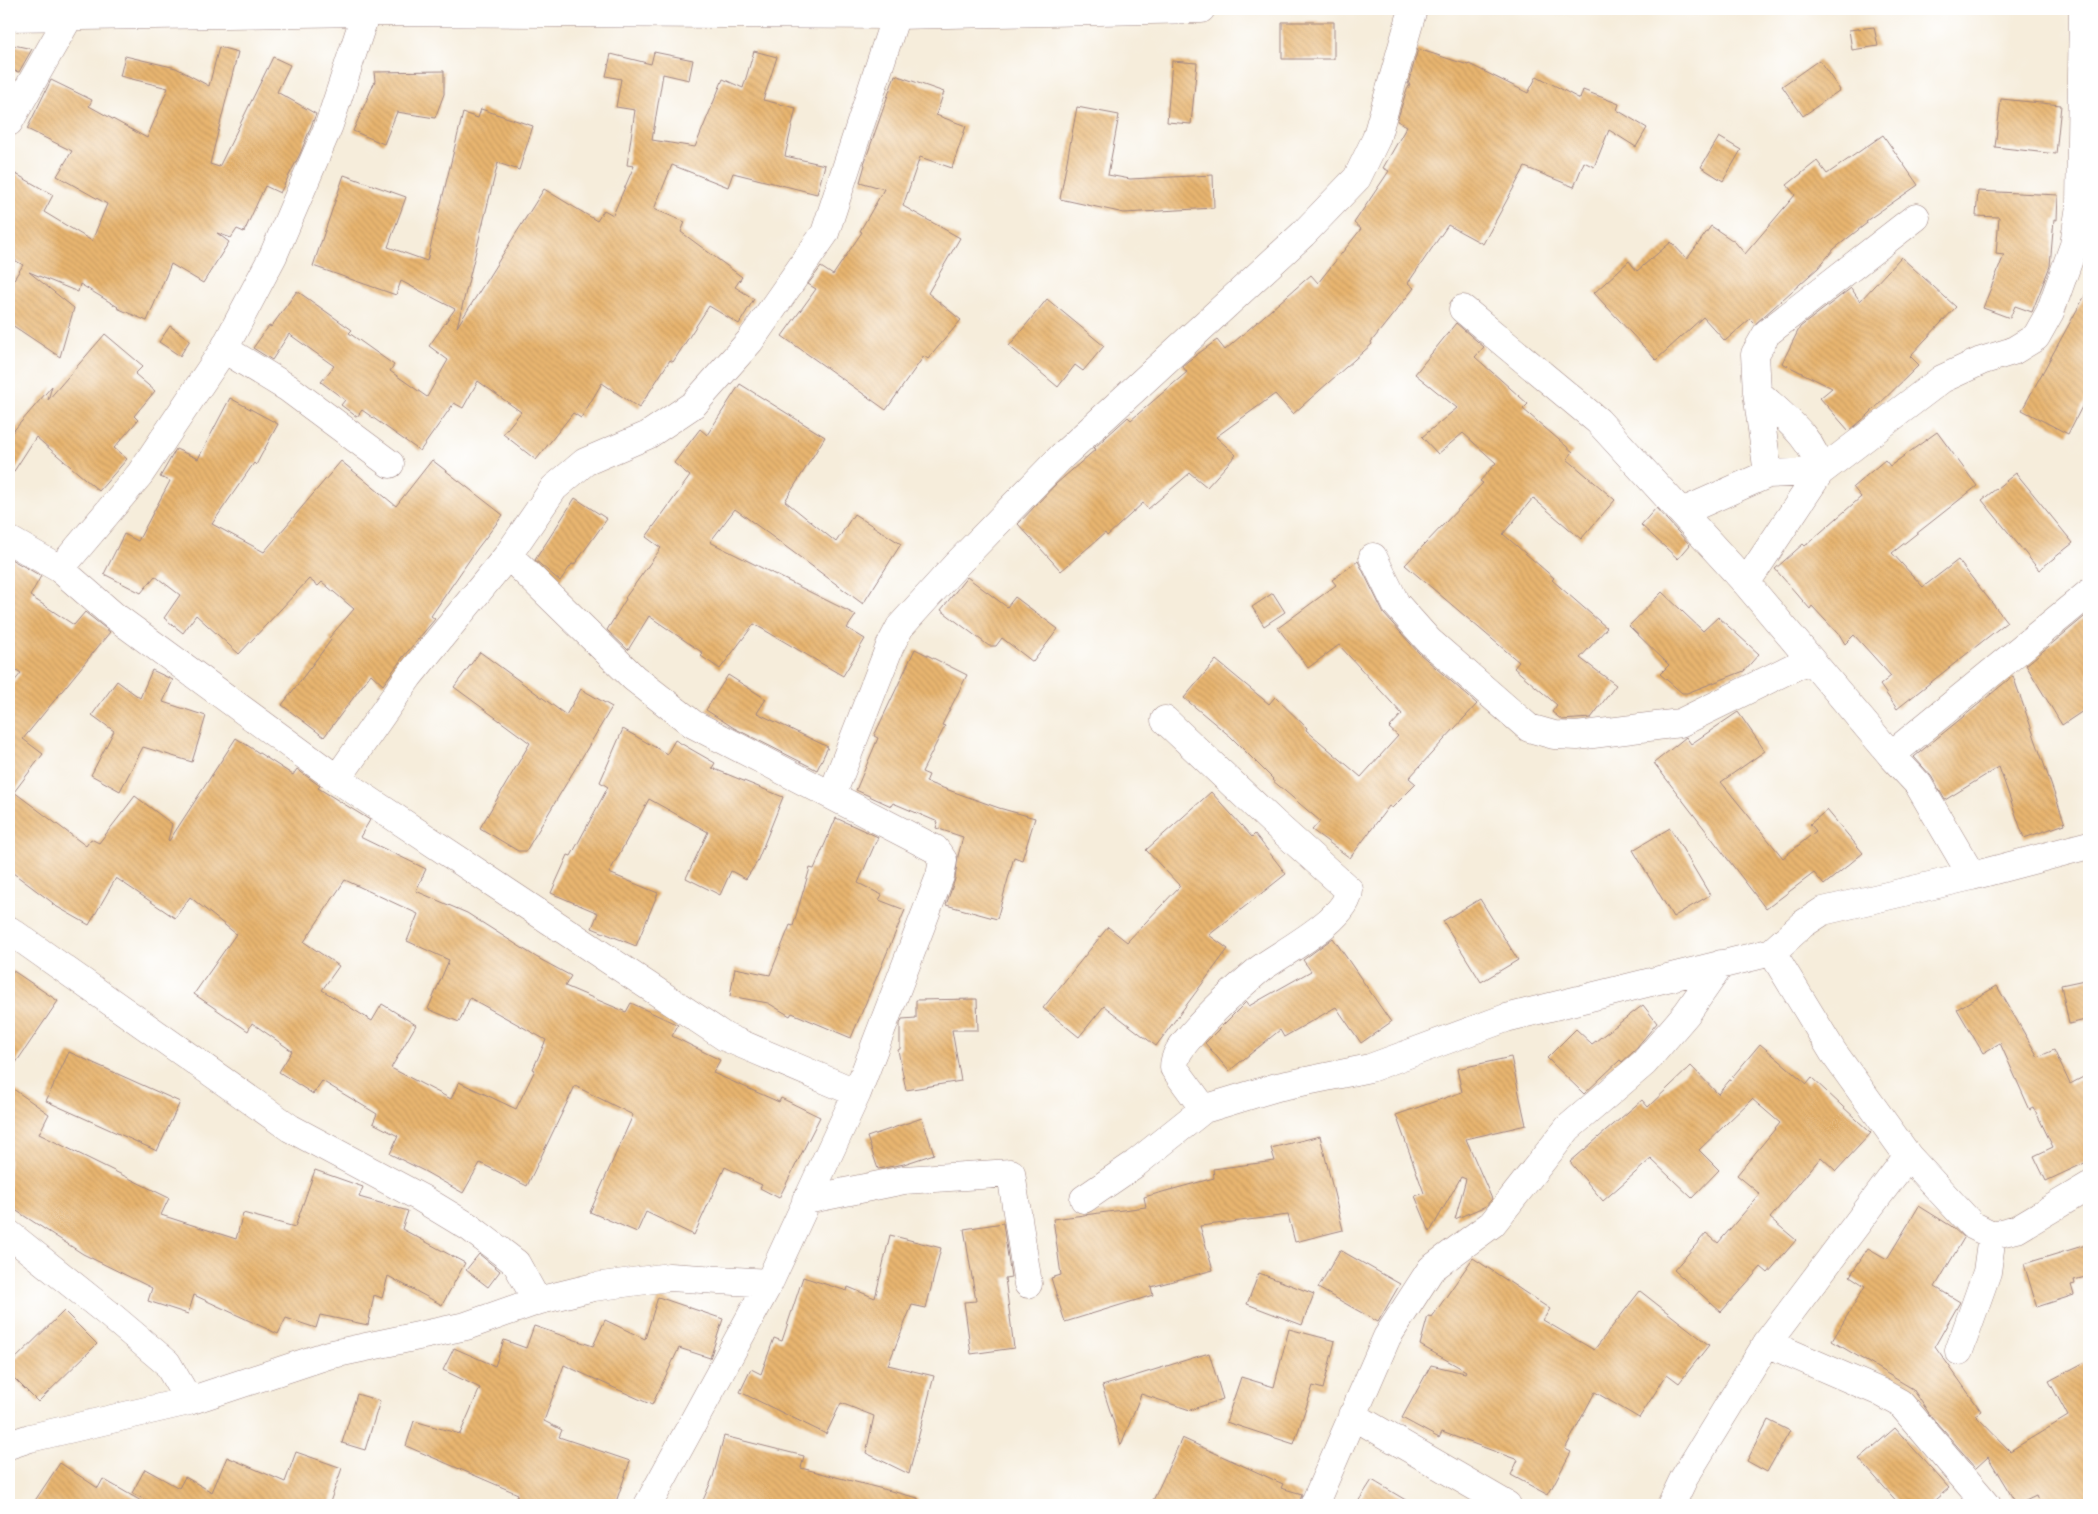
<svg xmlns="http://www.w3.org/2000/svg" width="2098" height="1514" font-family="Vollkorn,serif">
  <defs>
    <pattern id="building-back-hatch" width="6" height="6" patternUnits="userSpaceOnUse" patternTransform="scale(1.25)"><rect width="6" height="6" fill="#e8b570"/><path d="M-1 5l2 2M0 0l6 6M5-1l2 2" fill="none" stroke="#c89b61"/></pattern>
  </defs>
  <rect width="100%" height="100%" fill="#fff"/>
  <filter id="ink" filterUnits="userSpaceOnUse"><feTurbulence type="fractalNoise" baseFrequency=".02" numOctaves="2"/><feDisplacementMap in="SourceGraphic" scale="10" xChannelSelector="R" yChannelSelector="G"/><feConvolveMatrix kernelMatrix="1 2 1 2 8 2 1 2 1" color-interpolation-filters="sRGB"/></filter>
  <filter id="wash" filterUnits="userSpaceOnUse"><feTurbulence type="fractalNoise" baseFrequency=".0096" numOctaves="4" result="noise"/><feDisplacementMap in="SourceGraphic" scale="20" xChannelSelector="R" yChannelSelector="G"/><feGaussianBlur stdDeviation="1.12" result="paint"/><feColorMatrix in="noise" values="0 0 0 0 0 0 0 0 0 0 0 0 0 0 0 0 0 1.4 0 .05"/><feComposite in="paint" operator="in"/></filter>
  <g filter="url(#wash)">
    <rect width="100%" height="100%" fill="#f6eddb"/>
    <g id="blocks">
      <path fill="url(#building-back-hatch)" fill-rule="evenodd" d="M 1282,22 L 1334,22 L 1334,59 L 1282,59 Z
        M 1874,27 L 1878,46 L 1852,50 L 1849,30 Z
        M 9,44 L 32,49 L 19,72 L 9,70 Z
        M 219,47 L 238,52 L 210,164 L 219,167 L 273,57 L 290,65 L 277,92 L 316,114 L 300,154 L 280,193 L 265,186 L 244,232 L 237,229 L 231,238 L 217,233 L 229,242 L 203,283 L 171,264 L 147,321 L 117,308 L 118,307 L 80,284 L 78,292 L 29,272 L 74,308 L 60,357 L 9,323 L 9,287 L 23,265 L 9,257 L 9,186 L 16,174 L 53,195 L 44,212 L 92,241 L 107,204 L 57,176 L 72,151 L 27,129 L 51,80 L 92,100 L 89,106 L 147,138 L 168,88 L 120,76 L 125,56 L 176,68 L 209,86 Z
        M 1418,49 L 1468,65 L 1469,64 L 1528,93 L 1537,76 L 1580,99 L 1583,90 L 1619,104 L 1617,110 L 1647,128 L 1636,147 L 1609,130 L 1594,167 L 1584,162 L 1574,187 L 1525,167 L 1483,244 L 1448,225 L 1408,283 L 1414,288 L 1371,342 L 1372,344 L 1293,414 L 1275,394 L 1216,437 L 1236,455 L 1207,487 L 1190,473 L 1148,509 L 1143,503 L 1107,536 L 1105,533 L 1061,571 L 1018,524 L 1056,484 L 1096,449 L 1094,448 L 1128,417 L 1131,420 L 1187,372 L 1182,366 L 1188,361 L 1217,340 L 1225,350 L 1311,275 L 1318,283 L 1361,229 L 1354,223 L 1389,171 L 1383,168 L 1407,126 L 1397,121 L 1406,92 L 1410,84 L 1408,84 Z
        M 754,51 L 777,57 L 763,100 L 796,108 L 785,156 L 825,165 L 817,194 L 733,173 L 728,187 L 672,165 L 654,209 L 685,222 L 681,232 L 742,277 L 735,287 L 754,299 L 739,324 L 709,306 L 673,362 L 670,360 L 639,408 L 602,383 L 581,418 L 573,413 L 536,460 L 503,434 L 521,412 L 478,381 L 463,408 L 454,403 L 420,451 L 362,410 L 357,417 L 341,405 L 345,400 L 321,382 L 334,366 L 289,334 L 272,360 L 253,348 L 269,326 L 271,327 L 297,291 L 352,330 L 349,333 L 394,365 L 390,371 L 427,397 L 448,360 L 429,346 L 455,309 L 401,281 L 396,295 L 313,266 L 344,175 L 406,197 L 388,247 L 427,261 L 463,113 L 478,118 L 481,109 L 533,126 L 519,170 L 498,163 L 457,327 L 544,189 L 597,221 L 604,210 L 613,215 L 634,166 L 627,165 L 635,110 L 616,107 L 621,79 L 606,76 L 611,54 L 651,64 L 654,52 L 693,60 L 689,80 L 663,74 L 652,140 L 695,147 L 723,79 L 743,88 Z
        M 1819,60 L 1840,90 L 1803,116 L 1782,86 Z
        M 1172,61 L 1197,63 L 1191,124 L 1167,122 Z
        M 444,71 L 444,94 L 435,118 L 397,112 L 384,144 L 353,131 L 375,81 L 374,72 Z
        M 895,75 L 944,92 L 936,115 L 966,126 L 952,168 L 920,157 L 903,206 L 960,238 L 928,293 L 961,320 L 928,359 L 924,356 L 886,410 L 782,336 L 816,289 L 808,284 L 821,267 L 833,275 L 862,232 L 860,231 L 884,189 L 860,182 L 865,165 L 864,164 Z
        M 2001,99 L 2061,105 L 2056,154 L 1995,147 Z
        M 1077,107 L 1119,115 L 1108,175 L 1130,179 L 1213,175 L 1214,208 L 1124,213 L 1060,199 Z
        M 1883,135 L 1918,185 L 1866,221 L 1867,223 L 1834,249 L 1818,268 L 1755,324 L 1750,319 L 1725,341 L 1703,317 L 1656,360 L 1594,293 L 1629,261 L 1637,271 L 1671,242 L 1687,259 L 1711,226 L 1735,242 L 1745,254 L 1795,195 L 1787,185 L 1817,161 L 1827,174 Z
        M 1719,137 L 1741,150 L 1723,181 L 1701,167 Z
        M 1978,191 L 2058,195 L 2057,220 L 2054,219 L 2050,266 L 2032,312 L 2015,306 L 2010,318 L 1983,308 L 2004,255 L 1996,254 L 1999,217 L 1976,216 Z
        M 1901,257 L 1956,307 L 1910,356 L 1919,365 L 1867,416 L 1849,431 L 1820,398 L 1832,388 L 1782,363 L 1800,327 L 1851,288 L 1860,301 Z
        M 2089,288 L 2089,393 L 2068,434 L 2022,410 Z
        M 1047,299 L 1104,346 L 1083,371 L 1075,365 L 1058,387 L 1009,346 Z
        M 1456,323 L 1484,347 L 1475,357 L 1528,404 L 1523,409 L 1573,452 L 1567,459 L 1615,500 L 1581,539 L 1533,498 L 1503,534 L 1554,578 L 1552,580 L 1607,628 L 1580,658 L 1616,685 L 1591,718 L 1562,720 L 1552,712 L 1557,705 L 1514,668 L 1519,662 L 1405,565 L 1483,483 L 1480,481 L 1496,463 L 1463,433 L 1438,454 L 1422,437 L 1457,408 L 1415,374 Z
        M 170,326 L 190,340 L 180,356 L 159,342 Z
        M 105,334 L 143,366 L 135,374 L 155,391 L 134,416 L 138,420 L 114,448 L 127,459 L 99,491 L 36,437 L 9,479 L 9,436 L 52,386 L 48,400 Z
        M 740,384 L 825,437 L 785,501 L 836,542 L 854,514 L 901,544 L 863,604 L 735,509 L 710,542 L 856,615 L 847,628 L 865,639 L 843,676 L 754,624 L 720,669 L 701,656 L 703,653 L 649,616 L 628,650 L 607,630 L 626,599 L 625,598 L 661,548 L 646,537 L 690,476 L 674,463 L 700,429 L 707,435 Z
        M 230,398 L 278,424 L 256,465 L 254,463 L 212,524 L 264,552 L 341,461 L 396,506 L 432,460 L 503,515 L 477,549 L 431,616 L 435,619 L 403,657 L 383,685 L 371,674 L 324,737 L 282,705 L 331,640 L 329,638 L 354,609 L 322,582 L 318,586 L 309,579 L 239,654 L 196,615 L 183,633 L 164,618 L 180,595 L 155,576 L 141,593 L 104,574 L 124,534 L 138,541 L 170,481 L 160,477 L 176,449 L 198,459 Z
        M 1937,432 L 1977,486 L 1892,553 L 1923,587 L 1958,560 L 2007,622 L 1897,709 L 1880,685 L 1891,676 L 1854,635 L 1845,644 L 1839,634 L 1838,634 L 1812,606 L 1810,609 L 1775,569 L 1803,544 L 1805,546 L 1861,497 L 1853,487 L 1885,460 L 1890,466 Z
        M 2016,473 L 2073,543 L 2039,570 L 1982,500 Z
        M 575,498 L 607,519 L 574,565 L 572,564 L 560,581 L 535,560 Z
        M 1656,508 L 1690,545 L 1678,559 L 1641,525 Z
        M 9,558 L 41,576 L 30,596 L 74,625 L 85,612 L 110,632 L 23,739 L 43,754 L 14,792 L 86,846 L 91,839 L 99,843 L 135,796 L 172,824 L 168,840 L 169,841 L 236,738 L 293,775 L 297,769 L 320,786 L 318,788 L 370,820 L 360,837 L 426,869 L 416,891 L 467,913 L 536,957 L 571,976 L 565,986 L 626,1012 L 631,1003 L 678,1025 L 672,1036 L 720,1060 L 713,1073 L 779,1102 L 781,1098 L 820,1117 L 779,1198 L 760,1188 L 762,1185 L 725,1167 L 694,1235 L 646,1212 L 637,1232 L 590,1212 L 633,1115 L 575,1086 L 527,1186 L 480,1163 L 463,1193 L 424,1171 L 390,1154 L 398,1136 L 373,1123 L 377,1114 L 322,1081 L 313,1094 L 279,1072 L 292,1051 L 252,1023 L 248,1031 L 194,994 L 236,934 L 190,897 L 175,918 L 116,878 L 89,925 L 52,904 L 53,903 L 9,870 L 9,688 L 21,673 L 9,665 ZM 345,880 L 418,914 L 407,941 L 449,960 L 428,1009 L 459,1022 L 470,998 L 546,1040 L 533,1069 L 535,1070 L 516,1109 L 459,1082 L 451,1099 L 391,1068 L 416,1025 L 382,1004 L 372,1021 L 322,990 L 339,966 L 304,942 Z
        M 1358,561 L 1384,614 L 1419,653 L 1477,704 L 1409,778 L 1416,784 L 1392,808 L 1389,806 L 1350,858 L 1312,830 L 1320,821 L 1272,780 L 1273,779 L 1231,737 L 1184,698 L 1216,660 L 1269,704 L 1275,697 L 1307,728 L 1306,730 L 1361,777 L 1398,736 L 1389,728 L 1402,714 L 1339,645 L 1308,668 L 1278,628 L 1336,585 L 1332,580 Z
        M 967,577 L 1007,607 L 1015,597 L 1058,629 L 1033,662 L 1002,638 L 996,646 L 989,646 L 941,610 Z
        M 1662,592 L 1703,631 L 1718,617 L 1759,654 L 1744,671 L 1687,693 L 1682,693 L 1660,674 L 1669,665 L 1629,626 Z
        M 1273,593 L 1285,612 L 1264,626 L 1252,607 Z
        M 2089,613 L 2089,707 L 2062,725 L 2026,665 Z
        M 915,649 L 967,675 L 942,725 L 945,726 L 922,772 L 929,775 L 926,782 L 999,808 L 1035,818 L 1022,860 L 1014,857 L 997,919 L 946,905 L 955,879 L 958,856 L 963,837 L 936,828 L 938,822 L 893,803 L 891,806 L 856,790 L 878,738 L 874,736 Z
        M 480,652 L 566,715 L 581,689 L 612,707 L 526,851 L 518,851 L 480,828 L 530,743 L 454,687 Z
        M 152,670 L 173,680 L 163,702 L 206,716 L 192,762 L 143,747 L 120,791 L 91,775 L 114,731 L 92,715 L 117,681 L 140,698 Z
        M 728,675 L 766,699 L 757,713 L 828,747 L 817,770 L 734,728 L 706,710 Z
        M 2013,676 L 2065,824 L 2024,838 L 1999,767 L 1945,800 L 1931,776 L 1914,757 Z
        M 1738,712 L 1765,751 L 1721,782 L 1783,858 L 1816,831 L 1810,824 L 1827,810 L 1863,853 L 1824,885 L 1814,873 L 1766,909 L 1654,763 L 1686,737 L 1691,744 Z
        M 623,729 L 667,754 L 675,740 L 715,763 L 712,768 L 783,797 L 757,862 L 746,879 L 731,871 L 720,895 L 686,878 L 708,832 L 649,799 L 609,873 L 658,893 L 636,946 L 592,928 L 598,913 L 551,893 L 568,855 L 571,856 L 608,787 L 600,782 Z
        M 1211,792 L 1252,837 L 1255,834 L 1286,874 L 1209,935 L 1228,949 L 1156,1046 L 1104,1006 L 1079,1037 L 1043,1008 L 1108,927 L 1127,942 L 1180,886 L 1146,850 Z
        M 836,818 L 878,837 L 858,883 L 882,895 L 879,900 L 905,910 L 851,1038 L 792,1013 L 790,1016 L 768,1003 L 730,996 L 735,968 L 770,975 L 790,925 L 793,926 L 810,868 L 814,869 Z
        M 1670,828 L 1710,895 L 1673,917 L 1633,850 Z
        M 1480,899 L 1518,960 L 1481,982 L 1443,921 Z
        M 1333,938 L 1391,1022 L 1361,1043 L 1336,1007 L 1284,1037 L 1280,1030 L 1229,1071 L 1205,1043 L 1246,1002 L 1249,1006 L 1311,971 L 1303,960 Z
        M 9,968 L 58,1001 L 9,1073 Z
        M 2089,979 L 2089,1019 L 2069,1024 L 2061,985 Z
        M 1997,986 L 2038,1057 L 2054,1050 L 2070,1084 L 2089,1074 L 2089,1161 L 2046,1181 L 2034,1156 L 2053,1147 L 2034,1108 L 2030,1110 L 2000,1043 L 1983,1053 L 1957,1009 Z
        M 977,999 L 978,1030 L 952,1030 L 961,1081 L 906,1090 L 898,1050 L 900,1049 L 900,1024 L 902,1019 L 916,1018 L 916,1000 Z
        M 1643,1005 L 1657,1023 L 1633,1052 L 1622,1062 L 1620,1060 L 1584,1094 L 1547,1058 L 1576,1029 L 1592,1044 Z
        M 1760,1044 L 1807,1084 L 1812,1078 L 1871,1133 L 1836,1171 L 1821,1157 L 1770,1218 L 1796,1240 L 1768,1273 L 1761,1267 L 1721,1312 L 1674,1270 L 1706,1233 L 1718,1243 L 1760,1194 L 1737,1175 L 1780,1123 L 1752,1099 L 1699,1150 L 1719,1170 L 1692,1198 L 1651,1159 L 1603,1201 L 1570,1162 L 1642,1100 L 1648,1107 L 1691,1066 L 1718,1094 Z
        M 69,1052 L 180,1102 L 157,1151 L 46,1101 Z
        M 1511,1057 L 1526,1125 L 1466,1139 L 1492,1199 L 1486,1206 L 1455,1219 L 1466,1179 L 1461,1177 L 1430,1232 L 1415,1196 L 1424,1193 L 1396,1115 L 1462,1092 L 1457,1069 Z
        M 9,1086 L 49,1114 L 39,1134 L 169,1198 L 161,1215 L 236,1239 L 243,1213 L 295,1227 L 315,1170 L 363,1187 L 359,1197 L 408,1211 L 402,1229 L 465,1263 L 442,1305 L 388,1276 L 382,1298 L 374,1295 L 368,1325 L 320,1315 L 316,1328 L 286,1318 L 278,1334 L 194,1295 L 188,1314 L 148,1301 L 152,1288 L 83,1254 L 9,1206 Z
        M 922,1118 L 934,1154 L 904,1164 L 878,1169 L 867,1137 Z
        M 1320,1136 L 1343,1230 L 1295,1242 L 1288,1215 L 1200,1226 L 1213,1270 L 1151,1287 L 1153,1295 L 1065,1322 L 1051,1278 L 1061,1275 L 1053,1219 L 1146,1207 L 1144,1197 L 1214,1178 L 1213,1169 L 1275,1161 L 1271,1148 Z
        M 1919,1206 L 1951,1226 L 1964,1238 L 1935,1287 L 1960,1302 L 1935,1346 L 1981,1411 L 1975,1415 L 2010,1451 L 2068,1416 L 2049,1381 L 2089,1360 L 2089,1505 L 2040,1505 L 2036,1496 L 2017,1505 L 1988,1457 L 1976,1468 L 1930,1415 L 1913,1389 L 1832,1341 L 1865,1286 L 1850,1276 L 1868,1248 L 1887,1259 Z
        M 1003,1223 L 1011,1277 L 1005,1278 L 1014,1348 L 971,1354 L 964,1302 L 976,1301 L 964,1229 Z
        M 890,1235 L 941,1248 L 926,1308 L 912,1305 L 888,1365 L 934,1376 L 909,1474 L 866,1453 L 874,1416 L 841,1403 L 826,1434 L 740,1392 L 751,1369 L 761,1374 L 774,1338 L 782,1341 L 803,1277 L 847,1291 L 848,1287 L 875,1298 Z
        M 2089,1244 L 2089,1276 L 2074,1280 L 2075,1284 L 2071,1285 L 2074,1295 L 2037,1307 L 2024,1264 Z
        M 1340,1250 L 1400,1284 L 1378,1322 L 1318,1288 Z
        M 479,1254 L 500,1271 L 488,1287 L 466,1270 Z
        M 1473,1258 L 1550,1309 L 1543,1320 L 1594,1350 L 1640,1291 L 1709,1345 L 1679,1383 L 1667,1374 L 1639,1418 L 1595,1392 L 1565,1449 L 1571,1452 L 1548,1495 L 1511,1475 L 1518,1460 L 1442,1432 L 1439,1438 L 1402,1418 L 1431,1365 L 1465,1373 L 1466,1371 L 1420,1345 L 1428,1316 L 1432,1317 Z
        M 1259,1273 L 1314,1294 L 1302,1325 L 1247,1304 Z
        M 658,1297 L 723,1319 L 710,1358 L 679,1348 L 652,1405 L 564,1365 L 544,1421 L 562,1430 L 559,1437 L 630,1461 L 615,1505 L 513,1505 L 518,1494 L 406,1446 L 414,1421 L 460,1434 L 480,1388 L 443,1370 L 454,1348 L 495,1366 L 504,1340 L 526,1348 L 534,1326 L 593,1346 L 605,1320 L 645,1339 Z
        M 64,1311 L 97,1344 L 38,1402 L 9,1373 L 9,1365 Z
        M 1289,1329 L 1335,1341 L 1323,1389 L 1313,1386 L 1294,1444 L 1226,1422 L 1241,1377 L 1274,1387 Z
        M 1209,1353 L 1223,1399 L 1190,1410 L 1141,1394 L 1121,1445 L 1102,1386 Z
        M 357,1394 L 380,1401 L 365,1450 L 342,1443 Z
        M 1768,1420 L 1790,1431 L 1767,1472 L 1747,1461 Z
        M 1895,1428 L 1949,1488 L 1929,1505 L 1900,1505 L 1859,1459 Z
        M 724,1436 L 804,1456 L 801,1468 L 918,1498 L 917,1505 L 701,1505 L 713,1477 Z
        M 1182,1438 L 1283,1484 L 1281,1488 L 1302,1494 L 1299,1505 L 1151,1505 Z
        M 296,1452 L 342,1468 L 329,1505 L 155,1505 L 132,1493 L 145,1469 L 179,1488 L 185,1477 L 212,1492 L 227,1457 L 285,1482 Z
        M 60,1463 L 98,1488 L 103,1479 L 148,1505 L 32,1505 Z
        M 1372,1480 L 1414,1505 L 1356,1505 Z"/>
    </g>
  </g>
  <g filter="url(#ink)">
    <use href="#blocks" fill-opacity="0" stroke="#a08683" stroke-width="1"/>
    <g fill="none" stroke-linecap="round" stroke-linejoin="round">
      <g stroke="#a08683" stroke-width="29">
        <path id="minor" d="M 9,122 L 70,15
          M 1463,309 L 1598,421 L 1746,583 L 1891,755 L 1918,784 L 1972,876
          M 224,349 L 288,388 L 390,464
          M 1768,474 L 1757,392 L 1755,354 L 1767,333 L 1916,217
          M 1682,512 L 1768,474 L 1820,472 C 1815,438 1781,415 1757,392
          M 9,540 L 60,569 L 113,615 L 337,779 L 725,1037 L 857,1093
          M 508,555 L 634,678 L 693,724 L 935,849 L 943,860 L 940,876 L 857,1093 L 769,1283 L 648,1505
          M 1373,557 L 1396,604 L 1429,641 L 1529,728 L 1554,735 L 1577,736 L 1680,723 L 1810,659
          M 60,569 L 140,474 L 224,349 L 273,256 L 329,125 L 366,12
          M 1746,583 L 1820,472 L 1942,379 L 1981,361 L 2013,351 L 2036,337 L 2050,312 L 2074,245 L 2080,206 L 2083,9
          M 1165,720 L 1274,823 L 1349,890 C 1348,919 1283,952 1260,969 C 1236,989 1214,1009 1194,1032 C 1184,1044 1174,1053 1174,1068 L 1204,1109
          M 1891,755 L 2089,593
          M 337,779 L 409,676 L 508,555 L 554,488 L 585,462 L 648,435 L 694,404 L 750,341 L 825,233 L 896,15
          M 832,795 L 890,646 L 900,627 L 957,564 L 1062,456 L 1303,234 L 1357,178 L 1376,139 L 1413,9
          M 9,930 L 290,1128 L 421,1198 L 469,1227 L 516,1263 L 537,1301
          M 1772,952 L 1833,1052 L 1908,1156 L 1972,1225 L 1992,1235 L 2017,1229 L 2089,1186
          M 1084,1199 L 1135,1164 L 1204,1109 L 1277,1087 L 1370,1068 L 1506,1018 L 1772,952 L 1803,924 L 1823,911 L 1972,876 L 2089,845
          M 806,1200 L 904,1180 L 1011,1173 L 1028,1284
          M 9,1234 L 109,1314 L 167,1363 L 189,1401
          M 1767,1343 L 1880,1392 L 1900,1403 L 1987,1505
          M 1959,1351 L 1987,1272 L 1992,1235
          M 1352,1415 L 1507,1505
          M 9,1445 L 30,1438 L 189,1401 L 328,1355 L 466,1326 L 537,1301 L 594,1287 L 669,1277 L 769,1283
          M 1314,1505 L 1387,1337 L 1431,1269 L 1492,1224 L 1568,1128 L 1644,1063 L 1687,1013 L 1721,964
          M 1671,1505 L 1684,1478 L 1767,1343 L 1908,1156"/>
      </g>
      <g stroke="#a08683" stroke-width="29">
        <path id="major" d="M 9,17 L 366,12 L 896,15 L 1201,9"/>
      </g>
      <use href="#minor" stroke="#fff" stroke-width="28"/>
      <use href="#major" stroke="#fff" stroke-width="28"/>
    </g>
  </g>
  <rect width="2098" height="1514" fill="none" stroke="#fff" stroke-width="30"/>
</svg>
